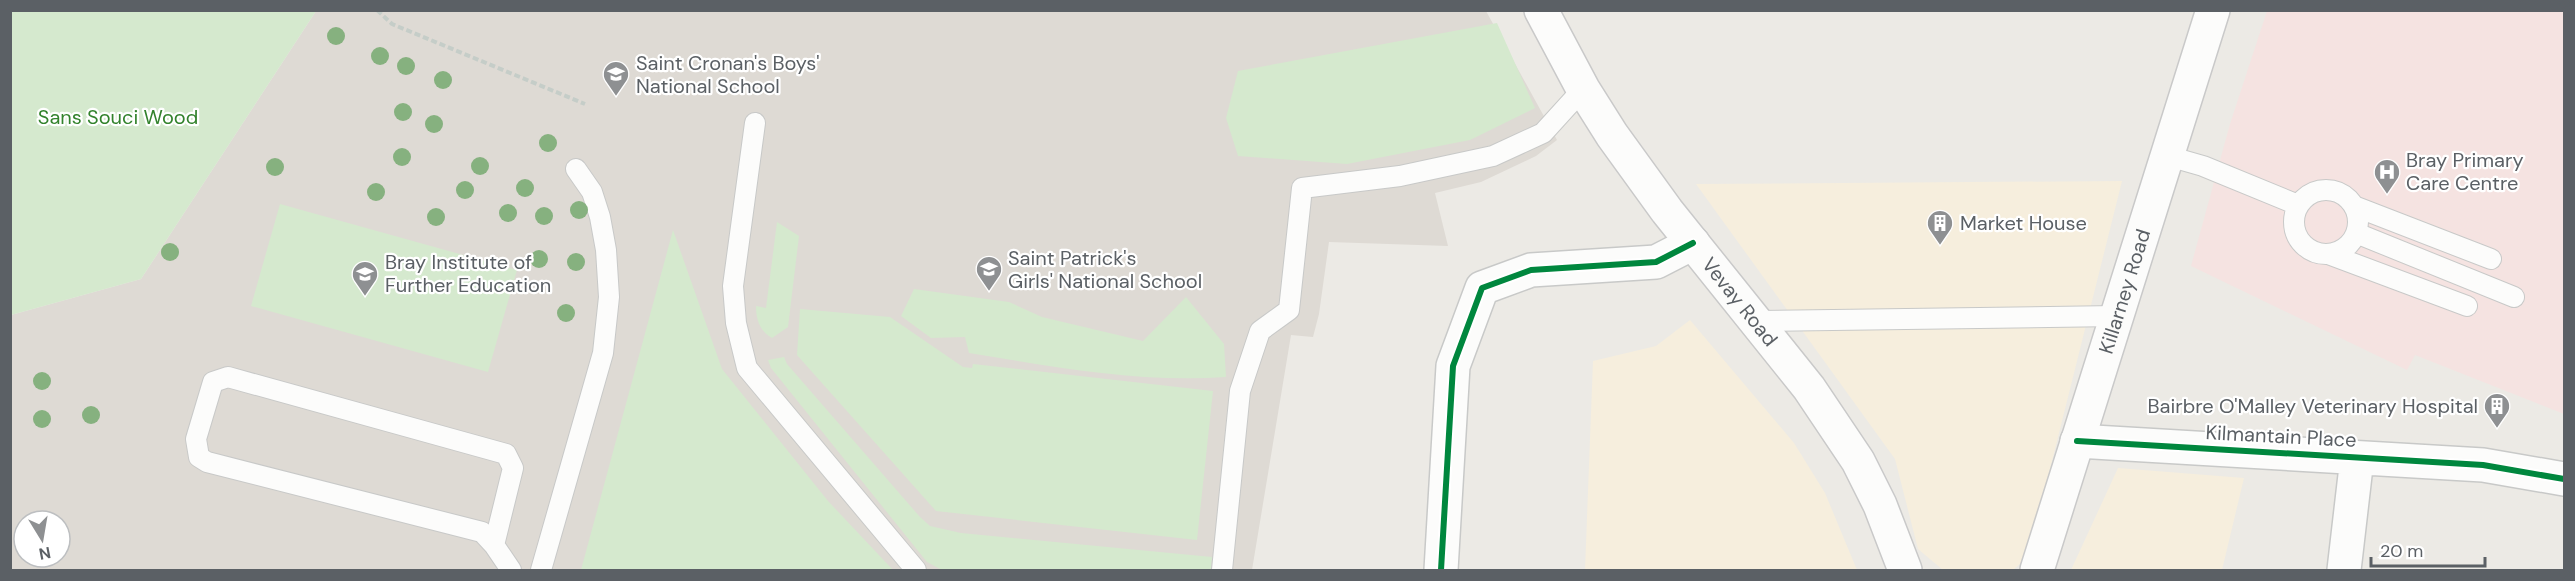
<svg xmlns="http://www.w3.org/2000/svg" width="2575" height="581" font-family="'DM Sans',sans-serif">
  <rect width="100%" height="100%" fill="#eceae5"/>
  <path fill="#f6eedd" d="M 2122,181 L 2028,557 L 2013,570 L 1943,570 L 1918,549 L 1895,459 L 1696,184 Z
    M 1690,320 L 1794,443 L 1825,493 L 1857,570 L 1585,570 L 1593,361 L 1656,346 Z
    M 2118,468 L 2244,478 L 2222,570 L 2071,570 Z"/>
  <path fill="#dedad4" fill-rule="evenodd" d="M 316,11 L 1486,11 L 1557,140 L 1536,156 L 1481,182 L 1435,193 L 1448,246 L 1329,242 L 1319,314 L 1313,337 L 1291,335 L 1252,570 L 11,570 L 11,315 L 141,279 ZM 24,521 L 60,521 L 60,557 L 24,557 Z"/>
  <path fill="#f5e3e1" d="M 2267,11 L 2564,11 L 2564,414 L 2415,355 L 2407,370 L 2191,266 L 2230,124 Z"/>
  <path fill="#d5e9ce" d="M 11,10 L 316,10 L 316,11 L 141,279 L 11,315 Z
    M 1497,23 L 1535,108 L 1470,140 L 1347,164 L 1238,156 L 1226,118 L 1238,71 Z
    M 280,204 L 517,270 L 488,372 L 251,306 Z
    M 777,222 L 799,236 L 788,327 L 772,338 C 760,331 756,320 756,306 L 766,308 Z
    M 673,230 L 722,369 L 828,501 L 893,570 L 581,570 Z
    M 914,289 L 1009,302 L 1042,317 L 1143,341 L 1186,297 L 1224,344 L 1226,377 C 1139,383 1055,367 969,353 L 965,337 L 931,338 L 901,316 Z
    M 800,309 L 890,317 L 963,367 L 972,368 L 973,364 L 1213,391 L 1197,540 L 936,511 L 797,355 Z
    M 784,357 L 787,364 L 920,517 L 930,526 L 961,533 L 1212,557 L 1211,570 L 942,570 L 927,562 L 771,368 L 768,360 Z"/>
  <g fill="none" stroke-linecap="round" stroke-linejoin="round">
    <g stroke="#c8c9c8" stroke-width="22">
      <path id="service" d="M 755,123 L 733,286 L 736,323 L 747,368 L 916,570
        M 2168,156 L 2203,166 L 2298,205
        M2294 222a32 32 0 1 1 64 0a32 32 0 1 1-64 0Z
        M 2354,206 L 2491,259
        M 2356,233 L 2514,297
        M 2328,254 L 2467,306
        M 1757,321 L 2117,316
        M 494,545 L 513,468 L 506,454 L 228,377 L 213,382 L 196,439 L 199,457 L 207,462 L 482,532 L 494,545 L 511,570
        M 541,570 L 603,353 L 609,297 L 606,250 L 600,217 L 592,192 L 576,169
        M 1222,570 L 1240,391 L 1260,331 L 1289,310 L 1302,188 L 1400,176 L 1493,156 L 1543,133 L 1583,89"/>
    </g>
    <g stroke="#c8c9c8" stroke-width="36">
      <path id="minor" d="M 2077,441 L 2483,465 L 2564,479
        M 1441,570 L 1453,366 L 1482,288 L 1531,270 L 1656,262 L 1693,243
        M 2344,570 L 2357,458"/>
    </g>
    <g stroke="#c9c9c9" stroke-width="36">
      <g id="secondary">
        <path id="s1" d="M 1541,10 L 1583,89 L 1612,135 L 1667,211 L 1809,388 L 1858,461 L 1880,505 L 1905,570"/>
        <path id="s2" d="M 2037,570 L 2213,10"/>
      </g>
    </g>
    <path stroke="#c5cdc8" stroke-width="4" stroke-dasharray="6 3" stroke-linecap="butt" d="M 377,10 L 392,24 L 585,104"/>
    <use href="#service" stroke="#fcfcfb" stroke-width="20"/>
    <use href="#minor" stroke="#fcfcfb" stroke-width="33"/>
    <use href="#secondary" stroke="#fcfcfb" stroke-width="33"/>
    <g stroke="#fff" stroke-width="10">
      <path id="cycleway" d="M 2077,441 L 2483,465 L 2564,479
        M 1441,570 L 1453,366 L 1482,288 L 1531,270 L 1656,262 L 1693,243"/>
    </g>
    <use href="#cycleway" stroke="#00873e" stroke-width="6"/>
  </g>
  <g fill="#86b17f">
    <circle cx="336" cy="36" r="9"/>
    <circle cx="380" cy="56" r="9"/>
    <circle cx="406" cy="66" r="9"/>
    <circle cx="443" cy="80" r="9"/>
    <circle cx="403" cy="112" r="9"/>
    <circle cx="434" cy="124" r="9"/>
    <circle cx="548" cy="143" r="9"/>
    <circle cx="402" cy="157" r="9"/>
    <circle cx="480" cy="166" r="9"/>
    <circle cx="275" cy="167" r="9"/>
    <circle cx="525" cy="188" r="9"/>
    <circle cx="465" cy="190" r="9"/>
    <circle cx="376" cy="192" r="9"/>
    <circle cx="579" cy="210" r="9"/>
    <circle cx="508" cy="213" r="9"/>
    <circle cx="544" cy="216" r="9"/>
    <circle cx="436" cy="217" r="9"/>
    <circle cx="170" cy="252" r="9"/>
    <circle cx="539" cy="259" r="9"/>
    <circle cx="576" cy="262" r="9"/>
    <circle cx="566" cy="313" r="9"/>
    <circle cx="42" cy="381" r="9"/>
    <circle cx="91" cy="415" r="9"/>
    <circle cx="42" cy="419" r="9"/>
  </g>
  <defs>
    <g id="school-pin" transform="scale(1.35)"><path d="M0 17L-7.5 6A9.5 9.5 0 1 1 7.5 6Z" fill="#8e9092" stroke="#fff"/><path d="M0-5L7-2L0 1L-7-2ZM-4 1L0 2.5L4 1V4Q0 6-4 4Z" fill="#fff"/></g>
    <g id="hospital-pin" transform="scale(1.35)"><path d="M0 17L-7.5 6A9.5 9.5 0 1 1 7.5 6Z" fill="#8e9092" stroke="#fff"/><path d="M-5-5h3v3.5h4V-5h3V5h-3V1.5h-4V5h-3Z" fill="#fff"/></g>
    <g id="building-pin" transform="scale(1.35)"><path d="M0 17L-7.5 6A9.5 9.5 0 1 1 7.5 6Z" fill="#8e9092" stroke="#fff"/><path d="M-4-6H4V6H1V3H-1V6H-4ZM-2.5-4.3h1.7v1.8h-1.7ZM.8-4.3h1.7v1.8H.8ZM-2.5-1h1.7V.8h-1.7ZM.8-1h1.7V.8H.8Z" fill="#fff"/></g>
    <g id="university-pin" transform="scale(1.35)"><path d="M0 17L-7.5 6A9.5 9.5 0 1 1 7.5 6Z" fill="#8e9092" stroke="#fff"/><path d="M0-5L7-2L0 1L-7-2ZM-4 1L0 2.5L4 1V4Q0 6-4 4Z" fill="#fff"/></g>
  </defs>
  <g fill-rule="evenodd">
    <use href="#school-pin" x="616" y="74"/>
    <use href="#hospital-pin" x="2387" y="172"/>
    <use href="#building-pin" x="1940" y="223"/>
    <use href="#school-pin" x="989" y="269"/>
    <use href="#university-pin" x="365" y="274"/>
    <use href="#building-pin" x="2497" y="406"/>
  </g>
  <g text-anchor="middle" dominant-baseline="central" stroke-width="4.5" stroke-linejoin="round" paint-order="stroke">
    <g font-size="20" fill="#5b6065" stroke="#fff" text-anchor="start">
      <text x="636" y="63">Saint Cronan's Boys'<tspan x="636" dy="23">National School</tspan></text>
      <text x="2406" y="160">Bray Primary<tspan x="2406" dy="23">Care Centre</tspan></text>
      <text x="1960" y="223">Market House</text>
      <text x="1008" y="258">Saint Patrick's<tspan x="1008" dy="23">Girls' National School</tspan></text>
      <text x="385" y="262">Bray Institute of<tspan x="385" dy="23">Further Education</tspan></text>
      <text x="2478" y="406" text-anchor="end">Bairbre O'Malley Veterinary Hospital</text>
    </g>
    <g font-size="20" fill="#32822c" stroke="#fff">
      <text x="118" y="117">Sans Souci Wood</text>
    </g>
    <g font-size="20" fill="#5b6065" stroke="#fff">
      <text stroke="none"><textPath href="#s2" startOffset="292">Killarney Road</textPath></text>
      <text stroke="none"><textPath href="#s1" startOffset="354">Vevay Road</textPath></text>
      <text transform="translate(2281 436) rotate(3)">Kilmantain Place</text>
    </g>
  </g>
  <rect width="2575" height="581" fill="none" stroke="#5b6065" stroke-width="24"/>
  <g transform="translate(42 539) rotate(169)"><circle r="28" fill="#ffffff" stroke="#bdbfc1" stroke-width="1.5"/>
  <path d="M0-4.5L10 22L0 15L-10 22Z" fill="#8e9092"/>
  <text y="-9" font-size="16" font-weight="bold" text-anchor="middle" fill="#5b6065">N</text>
  </g>
  <path d="M2371 557v9h114v-9" fill="none" stroke="#5b6065" stroke-width="3"/>
  <text x="2380" y="557" font-size="18" fill="#5b6065" stroke="#ffffff" stroke-width="4.5" paint-order="stroke">20 m</text>
</svg>
